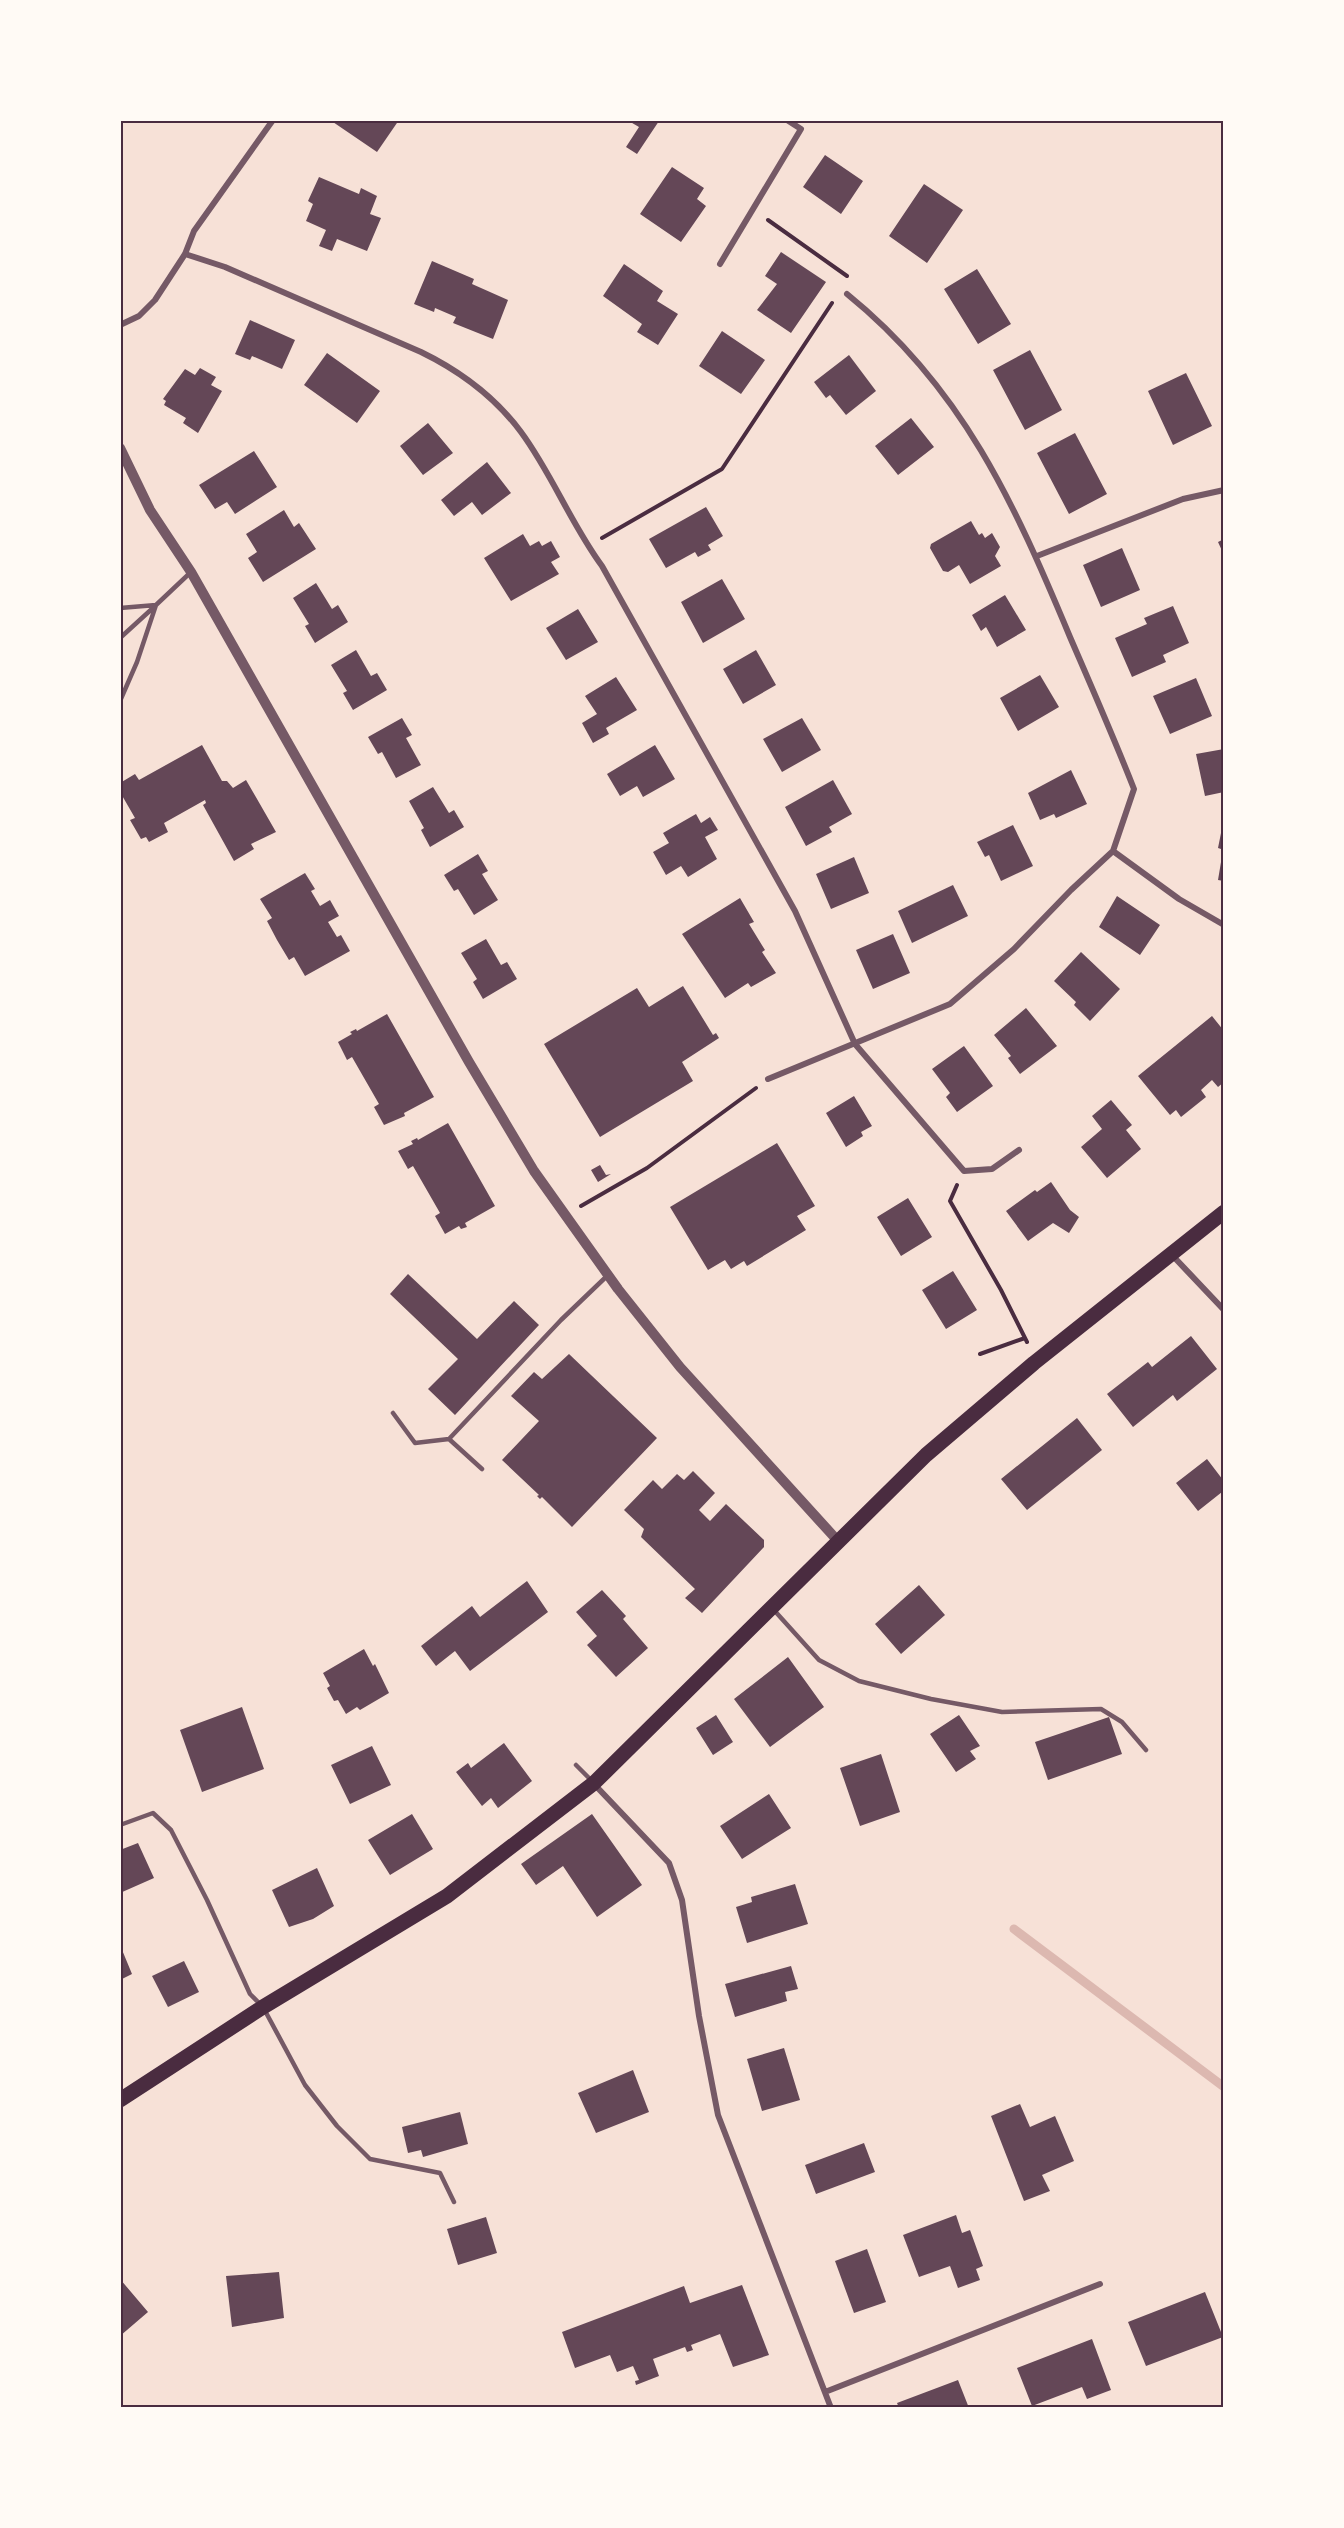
<svg xmlns="http://www.w3.org/2000/svg" width="1344" height="2528" font-family="'Crimson Pro',serif">
  <rect width="100%" height="100%" fill="#f7e1d7"/>
  <g fill="none" stroke-linecap="round" stroke-linejoin="round">
    <path stroke="#dcb8b0" stroke-width="9" d="M 1014,1929 L 1224,2087"/>
  </g>
  <path fill="#644757" d="M 330,120 L 399,120 L 377,152 Z
    M 627,120 L 659,121 L 637,154 L 626,147 L 639,127 Z
    M 825,155 L 863,181 L 841,214 L 803,187 Z
    M 672,167 L 704,188 L 697,199 L 706,206 L 681,242 L 640,214 Z
    M 319,177 L 359,194 L 361,188 L 377,196 L 370,214 L 381,218 L 367,251 L 337,239 L 332,251 L 319,246 L 326,230 L 306,221 L 313,204 L 308,201 Z
    M 924,184 L 963,210 L 927,263 L 889,236 Z
    M 781,252 L 826,282 L 791,333 L 757,310 L 777,284 L 765,276 Z
    M 432,261 L 474,279 L 472,284 L 508,300 L 493,339 L 453,323 L 456,317 L 435,308 L 434,312 L 414,304 Z
    M 624,264 L 663,291 L 657,301 L 678,314 L 658,345 L 637,332 L 642,324 L 603,296 Z
    M 977,269 L 1011,324 L 978,344 L 944,289 Z
    M 250,320 L 295,340 L 282,369 L 252,356 L 250,360 L 235,354 Z
    M 722,331 L 765,360 L 741,394 L 699,366 Z
    M 1030,350 L 1062,410 L 1025,430 L 993,370 Z
    M 327,353 L 380,391 L 357,423 L 304,385 Z
    M 849,355 L 876,391 L 846,415 L 830,395 L 826,398 L 814,382 Z
    M 200,368 L 216,377 L 211,385 L 222,391 L 198,433 L 183,423 L 186,418 L 164,405 L 166,401 L 163,399 L 185,369 L 195,375 Z
    M 1186,373 L 1212,426 L 1173,445 L 1148,391 Z
    M 911,418 L 934,447 L 898,475 L 875,446 Z
    M 428,423 L 453,453 L 423,475 L 400,446 Z
    M 1075,433 L 1107,494 L 1069,514 L 1037,453 Z
    M 254,451 L 277,487 L 235,514 L 227,502 L 215,509 L 199,485 Z
    M 487,462 L 511,493 L 482,515 L 472,502 L 454,516 L 441,500 Z
    M 706,507 L 723,536 L 708,545 L 711,550 L 698,557 L 695,552 L 666,568 L 649,539 Z
    M 284,510 L 294,527 L 299,523 L 316,549 L 263,582 L 248,558 L 257,552 L 246,534 Z
    M 971,521 L 979,535 L 982,533 L 985,538 L 992,533 L 1000,547 L 995,556 L 1001,566 L 970,584 L 959,565 L 948,572 L 943,571 L 930,548 L 931,544 Z
    M 523,534 L 530,546 L 539,541 L 542,546 L 551,541 L 560,557 L 551,562 L 559,574 L 511,601 L 484,558 Z
    M 1224,539 L 1224,555 L 1218,542 Z
    M 1122,548 L 1140,590 L 1101,607 L 1083,565 Z
    M 722,579 L 745,619 L 703,643 L 681,602 Z
    M 316,583 L 332,609 L 338,605 L 348,622 L 315,643 L 305,626 L 309,624 L 293,598 Z
    M 1005,595 L 1026,630 L 997,647 L 986,627 L 981,631 L 972,615 Z
    M 1173,606 L 1189,643 L 1163,655 L 1166,662 L 1132,677 L 1115,638 L 1147,624 L 1144,618 Z
    M 578,609 L 598,642 L 566,660 L 546,628 Z
    M 356,650 L 371,676 L 377,673 L 387,690 L 353,710 L 343,693 L 347,691 L 331,665 Z
    M 756,650 L 776,685 L 743,704 L 723,669 Z
    M 1040,675 L 1059,707 L 1018,731 L 1000,698 Z
    M 616,677 L 637,710 L 606,728 L 609,734 L 593,743 L 582,723 L 597,714 L 585,696 Z
    M 1196,678 L 1212,716 L 1170,734 L 1153,696 Z
    M 402,718 L 412,735 L 406,738 L 421,765 L 396,778 L 382,752 L 378,754 L 368,737 Z
    M 802,718 L 821,750 L 782,772 L 763,739 Z
    M 202,745 L 222,781 L 227,781 L 233,788 L 246,780 L 276,832 L 251,844 L 254,849 L 234,861 L 203,805 L 206,803 L 205,800 L 164,823 L 168,832 L 149,842 L 146,837 L 141,839 L 130,820 L 135,818 L 120,792 L 120,783 L 135,774 L 139,780 Z
    M 655,745 L 675,779 L 643,797 L 637,786 L 620,796 L 607,774 Z
    M 1224,749 L 1224,792 L 1205,796 L 1196,754 Z
    M 1071,770 L 1087,804 L 1056,818 L 1054,814 L 1040,820 L 1028,793 Z
    M 833,780 L 852,814 L 829,827 L 832,832 L 806,846 L 785,807 Z
    M 433,787 L 449,813 L 454,810 L 464,827 L 430,847 L 421,830 L 424,828 L 409,801 Z
    M 696,814 L 701,823 L 710,817 L 718,830 L 705,837 L 717,859 L 688,877 L 681,866 L 666,875 L 653,852 L 669,843 L 663,833 Z
    M 1013,825 L 1033,866 L 1001,881 L 989,855 L 985,857 L 977,842 Z
    M 1222,828 L 1224,828 L 1224,850 L 1218,848 Z
    M 1223,850 L 1224,850 L 1224,881 L 1218,880 Z
    M 478,854 L 488,871 L 482,874 L 498,900 L 474,915 L 458,889 L 454,891 L 444,875 Z
    M 854,857 L 869,893 L 831,909 L 816,874 Z
    M 305,873 L 315,889 L 311,891 L 320,906 L 330,900 L 339,916 L 328,922 L 337,937 L 341,935 L 350,951 L 305,976 L 294,957 L 289,960 L 277,940 L 267,921 L 272,918 L 260,899 Z
    M 953,885 L 968,916 L 912,943 L 898,911 Z
    M 1117,896 L 1160,925 L 1140,955 L 1099,927 Z
    M 740,898 L 754,922 L 749,924 L 765,950 L 762,952 L 776,973 L 751,987 L 748,983 L 725,998 L 682,934 Z
    M 893,934 L 910,973 L 873,989 L 856,950 Z
    M 486,939 L 501,965 L 507,962 L 517,979 L 483,999 L 473,982 L 477,979 L 461,953 Z
    M 1081,952 L 1120,989 L 1090,1021 L 1074,1005 L 1076,1002 L 1054,981 Z
    M 683,986 L 713,1035 L 716,1033 L 719,1038 L 682,1062 L 693,1081 L 600,1137 L 544,1044 L 637,988 L 649,1007 Z
    M 1026,1008 L 1057,1046 L 1020,1074 L 1008,1058 L 1011,1056 L 994,1035 Z
    M 387,1014 L 434,1097 L 404,1113 L 405,1116 L 384,1125 L 374,1107 L 379,1104 L 352,1057 L 347,1060 L 338,1042 L 352,1034 L 350,1032 L 356,1029 L 357,1031 Z
    M 1212,1016 L 1224,1031 L 1224,1082 L 1218,1087 L 1212,1080 L 1201,1090 L 1206,1097 L 1181,1117 L 1176,1110 L 1170,1115 L 1138,1076 Z
    M 964,1046 L 993,1086 L 957,1112 L 946,1097 L 950,1093 L 932,1069 Z
    M 854,1096 L 872,1126 L 861,1132 L 863,1136 L 846,1147 L 826,1113 Z
    M 1111,1100 L 1132,1125 L 1126,1130 L 1141,1149 L 1107,1178 L 1081,1147 L 1102,1129 L 1092,1116 Z
    M 448,1123 L 495,1206 L 465,1223 L 467,1227 L 461,1229 L 459,1226 L 445,1234 L 435,1216 L 440,1213 L 413,1166 L 408,1169 L 398,1151 L 413,1144 L 411,1141 L 417,1138 L 418,1140 Z
    M 777,1143 L 815,1206 L 797,1216 L 806,1230 L 747,1266 L 744,1261 L 731,1269 L 725,1260 L 708,1270 L 670,1207 Z
    M 600,1165 L 606,1175 L 611,1174 L 598,1182 L 591,1170 Z
    M 1051,1182 L 1070,1210 L 1079,1217 L 1069,1233 L 1053,1223 L 1028,1241 L 1006,1211 L 1035,1190 L 1037,1192 Z
    M 908,1198 L 932,1237 L 901,1256 L 877,1217 Z
    M 953,1271 L 977,1310 L 946,1329 L 922,1290 Z
    M 408,1274 L 477,1339 L 514,1301 L 539,1325 L 455,1415 L 428,1389 L 458,1359 L 390,1294 Z
    M 1191,1336 L 1217,1369 L 1177,1401 L 1173,1395 L 1133,1427 L 1107,1394 L 1148,1362 L 1152,1367 Z
    M 569,1354 L 657,1438 L 572,1527 L 542,1497 L 540,1499 L 537,1496 L 539,1495 L 502,1460 L 539,1421 L 511,1396 L 534,1372 L 542,1379 Z
    M 1077,1418 L 1102,1450 L 1027,1510 L 1001,1479 Z
    M 1207,1459 L 1223,1480 L 1222,1492 L 1198,1511 L 1176,1483 Z
    M 693,1471 L 715,1493 L 699,1510 L 710,1521 L 726,1504 L 764,1540 L 764,1547 L 702,1613 L 685,1598 L 695,1589 L 641,1537 L 644,1529 L 624,1510 L 653,1480 L 662,1489 L 677,1474 L 684,1480 Z
    M 527,1581 L 548,1612 L 470,1671 L 455,1651 L 436,1666 L 421,1646 L 472,1606 L 480,1617 Z
    M 919,1585 L 945,1615 L 901,1654 L 875,1624 Z
    M 602,1590 L 626,1616 L 623,1619 L 648,1648 L 616,1677 L 587,1645 L 597,1636 L 576,1612 Z
    M 364,1649 L 373,1666 L 375,1664 L 389,1693 L 360,1710 L 357,1707 L 346,1714 L 338,1700 L 334,1701 L 327,1688 L 330,1686 L 323,1673 Z
    M 788,1657 L 824,1707 L 770,1747 L 734,1699 Z
    M 242,1707 L 264,1769 L 202,1792 L 180,1730 Z
    M 716,1715 L 733,1742 L 713,1755 L 696,1728 Z
    M 959,1715 L 980,1746 L 970,1751 L 976,1759 L 956,1772 L 930,1734 Z
    M 1109,1717 L 1122,1754 L 1048,1780 L 1035,1742 Z
    M 504,1743 L 532,1781 L 498,1808 L 491,1798 L 482,1806 L 456,1772 L 468,1763 L 471,1768 Z
    M 372,1746 L 391,1785 L 350,1804 L 331,1765 Z
    M 881,1754 L 900,1812 L 860,1826 L 840,1768 Z
    M 769,1794 L 791,1828 L 742,1859 L 720,1826 Z
    M 412,1814 L 433,1849 L 390,1875 L 368,1840 Z
    M 592,1814 L 642,1885 L 597,1917 L 563,1866 L 536,1885 L 521,1864 Z
    M 138,1843 L 154,1878 L 120,1893 L 120,1850 Z
    M 317,1868 L 334,1906 L 313,1919 L 289,1927 L 272,1890 Z
    M 795,1884 L 808,1924 L 747,1943 L 736,1907 L 752,1902 L 751,1897 Z
    M 120,1945 L 132,1974 L 120,1980 Z
    M 184,1961 L 199,1992 L 168,2007 L 152,1976 Z
    M 791,1966 L 798,1989 L 785,1992 L 787,2001 L 735,2017 L 725,1984 Z
    M 784,2048 L 800,2100 L 762,2111 L 747,2059 Z
    M 633,2070 L 649,2112 L 596,2133 L 578,2093 Z
    M 1020,2104 L 1030,2127 L 1055,2116 L 1074,2161 L 1042,2175 L 1050,2191 L 1024,2201 L 991,2116 Z
    M 460,2112 L 468,2144 L 423,2157 L 421,2150 L 408,2153 L 402,2127 Z
    M 864,2143 L 875,2172 L 816,2194 L 805,2165 Z
    M 956,2215 L 962,2233 L 970,2230 L 983,2266 L 976,2269 L 980,2280 L 958,2288 L 950,2266 L 919,2277 L 903,2235 Z
    M 486,2217 L 497,2253 L 458,2265 L 447,2229 Z
    M 867,2249 L 886,2302 L 854,2313 L 835,2261 Z
    M 279,2272 L 284,2318 L 232,2327 L 226,2276 Z
    M 120,2279 L 148,2312 L 120,2336 Z
    M 742,2285 L 769,2355 L 733,2367 L 720,2334 L 691,2345 L 693,2350 L 687,2352 L 685,2347 L 653,2359 L 659,2376 L 636,2385 L 635,2381 L 639,2380 L 633,2366 L 617,2372 L 610,2355 L 575,2368 L 562,2332 L 684,2286 L 690,2303 Z
    M 1205,2292 L 1223,2337 L 1146,2366 L 1128,2322 Z
    M 1092,2339 L 1111,2390 L 1087,2399 L 1082,2387 L 1032,2406 L 1017,2368 Z
    M 958,2380 L 969,2408 L 899,2408 L 897,2403 Z"/>
  <g fill="none" stroke-linecap="round" stroke-linejoin="round">
    <path stroke="#4a2c40" stroke-width="4" d="M 768,220 L 847,276
      M 602,538 L 722,469 L 832,303
      M 957,1185 L 950,1201 L 1001,1290 L 1027,1342
      M 581,1206 L 647,1168 L 756,1088
      M 980,1354 L 1025,1338"/>
    <path stroke="#755966" stroke-width="4.5" d="M 120,608 L 156,605
      M 120,638 L 154,607
      M 120,701 L 137,662 L 156,605 L 191,572
      M 393,1413 L 415,1443 L 449,1439 L 561,1320 L 608,1275
      M 449,1439 L 482,1469
      M 773,1609 L 819,1660 L 859,1681 L 931,1699 L 1002,1712 L 1101,1709 L 1122,1722 L 1146,1750
      M 576,1765 L 592,1781
      M 120,1825 L 153,1813 L 171,1830 L 207,1900 L 250,1994 L 263,2007 L 305,2085 L 337,2126 L 370,2159 L 440,2173 L 454,2202"/>
    <path stroke="#755966" stroke-width="6" d="M 185,254 L 225,267 L 421,352 C 460,371 495,397 521,432 C 552,474 571,524 602,566 L 795,911 L 855,1044 L 964,1171 L 992,1169 L 1019,1150
      M 720,264 L 801,129 L 787,120
      M 847,294 C 963,388 1014,503 1070,637 C 1092,688 1114,738 1134,789 L 1113,851 L 1179,899 L 1224,925
      M 120,325 L 139,316 L 155,300 L 185,254 L 194,231 L 273,120
      M 1037,556 L 1183,499 L 1224,490
      M 768,1079 L 950,1004 L 1014,949 L 1071,890 L 1113,851
      M 1172,1255 L 1224,1310
      M 594,1784 L 669,1863 L 682,1900 L 699,2016 L 718,2115 L 831,2408
      M 825,2392 L 1100,2284"/>
    <path stroke="#755966" stroke-width="10" d="M 120,448 L 150,510 L 191,572 L 469,1062 L 534,1171 L 618,1289 L 680,1367 L 837,1540"/>
    <path stroke="#4a2c40" stroke-width="15" d="M 120,2100 L 263,2007 L 447,1896 L 594,1783 L 926,1455 L 1034,1363 L 1224,1212"/>
  </g>
  <rect width="1344" height="2528" fill="none" stroke="#fffaf5" stroke-width="243"/>
  <rect x="122" y="122" width="1100" height="2284" fill="none" stroke="#4a2c40" stroke-width="2"/>
</svg>
